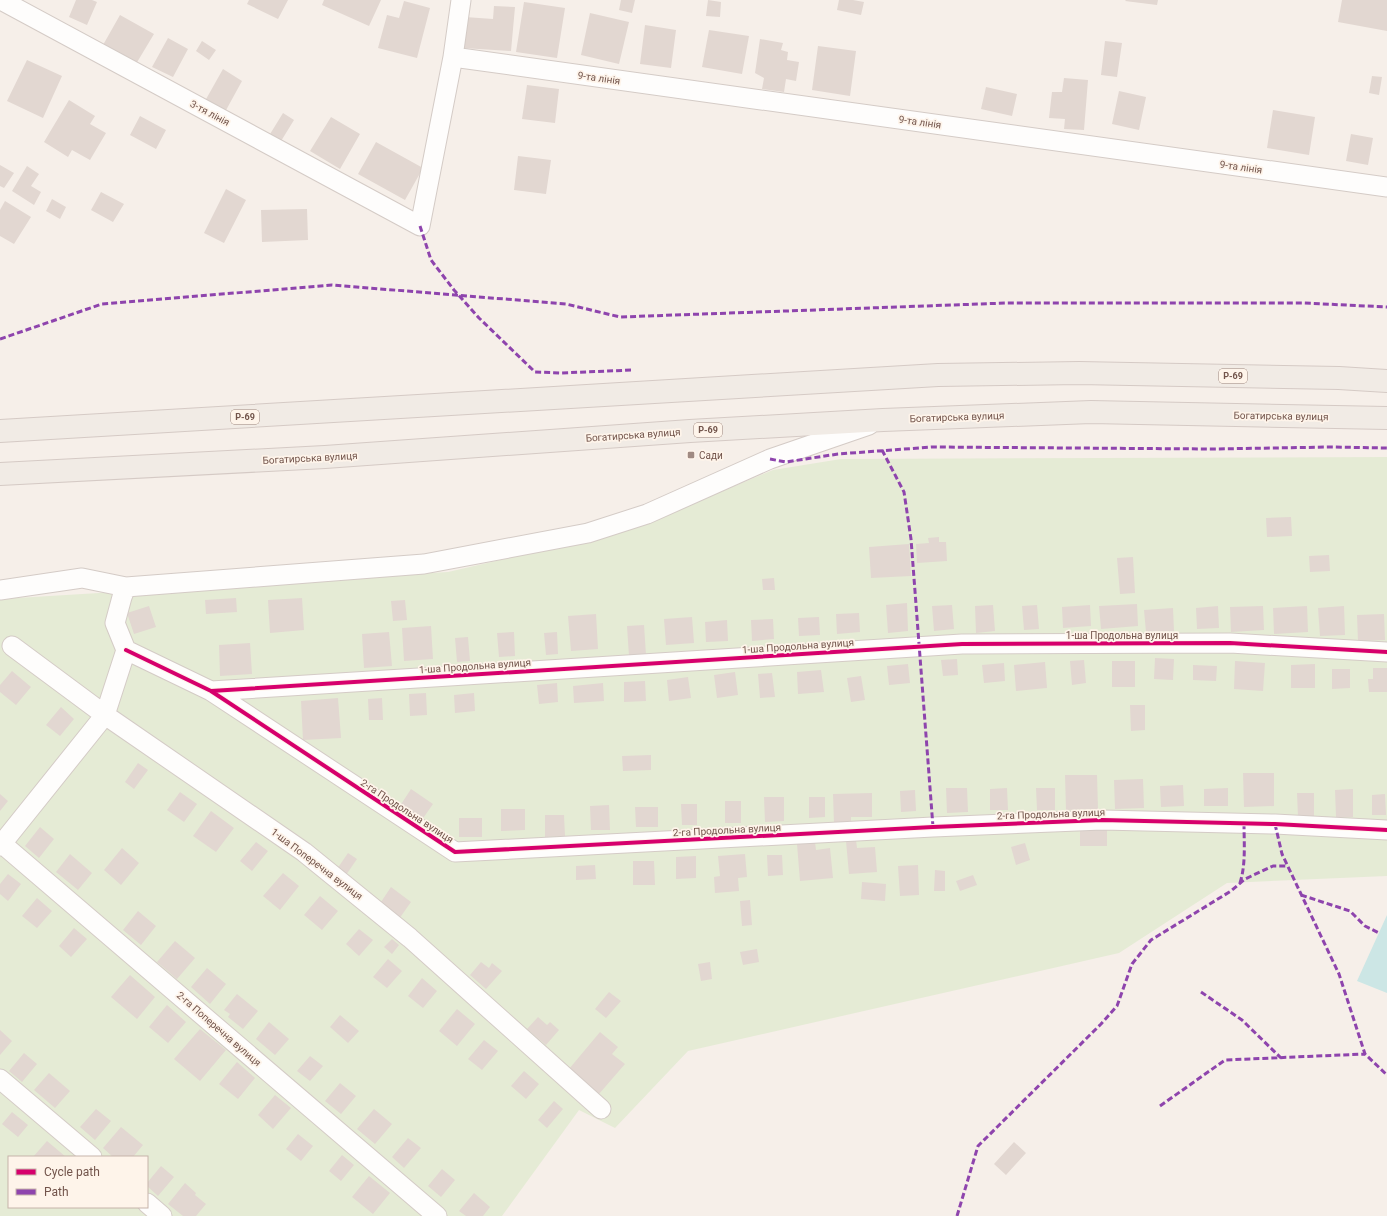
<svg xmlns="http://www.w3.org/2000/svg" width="1387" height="1216" font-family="Roboto,sans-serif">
  <rect width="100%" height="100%" fill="#f6efe9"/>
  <path fill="#e5ebd5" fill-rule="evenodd" d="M 1387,457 L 1387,876 L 1227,883 L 1119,953 L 688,1051 L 615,1128 L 579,1110 L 502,1216 L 0,1216 L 0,599 L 448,572 L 562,546 L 677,510 L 773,470 L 841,459 ZM 9,1157 L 147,1157 L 147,1207 L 9,1207 Z"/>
  <path fill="#cce6e5" d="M 1387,915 L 1387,993 L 1357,981 Z"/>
  <path fill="#e2d7d1" d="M 76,0 L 92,0 L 97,2 L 87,25 L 69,17 Z
    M 249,0 L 288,0 L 278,19 L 247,4 Z
    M 324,0 L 381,0 L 369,26 L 322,5 Z
    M 621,0 L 635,0 L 632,13 L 619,10 Z
    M 708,0 L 721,2 L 720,17 L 706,16 Z
    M 839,0 L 853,0 L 864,2 L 861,15 L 837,10 Z
    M 1126,0 L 1158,0 L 1157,5 L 1125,1 Z
    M 1342,0 L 1387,0 L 1387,31 L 1338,22 Z
    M 404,1 L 430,8 L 417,58 L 378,48 L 387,15 L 399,18 Z
    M 524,2 L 565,8 L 557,58 L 516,52 Z
    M 494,6 L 515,7 L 511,51 L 463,48 L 465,17 L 493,19 Z
    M 590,13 L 629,22 L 619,64 L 581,55 Z
    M 120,15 L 154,34 L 136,64 L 103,45 Z
    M 645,25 L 676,30 L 671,68 L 640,64 Z
    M 709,30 L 749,36 L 742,74 L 702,67 Z
    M 168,38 L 188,49 L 173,77 L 152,67 Z
    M 760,39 L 783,43 L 781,50 L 788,52 L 787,60 L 799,62 L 796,81 L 786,79 L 784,92 L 762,89 L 764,78 L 755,73 Z
    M 202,41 L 216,50 L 209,60 L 196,51 Z
    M 1105,41 L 1122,43 L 1117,77 L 1101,75 Z
    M 818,46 L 856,51 L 850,96 L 812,90 Z
    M 27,60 L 62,76 L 43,118 L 7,101 Z
    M 223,69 L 242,81 L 225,112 L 205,101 Z
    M 1372,76 L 1382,77 L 1379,95 L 1369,93 Z
    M 1064,78 L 1088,80 L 1084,130 L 1064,129 L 1065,119 L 1049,118 L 1052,92 L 1062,92 Z
    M 527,85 L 559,89 L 555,123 L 522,119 Z
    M 986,87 L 1017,94 L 1012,116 L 981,109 Z
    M 1119,91 L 1146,97 L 1139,130 L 1112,124 Z
    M 69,100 L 95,116 L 90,124 L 106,133 L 90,160 L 72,150 L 68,157 L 44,142 Z
    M 1273,110 L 1315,117 L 1309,155 L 1267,148 Z
    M 283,113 L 294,120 L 278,146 L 267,139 Z
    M 140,116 L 166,130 L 156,149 L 130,135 Z
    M 331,117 L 360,134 L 340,169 L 310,151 Z
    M 1351,134 L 1373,138 L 1368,165 L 1346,161 Z
    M 376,142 L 423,168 L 405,200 L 358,174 Z
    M 518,156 L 551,160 L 546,194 L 514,190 Z
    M 0,165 L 14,173 L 4,188 L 0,186 Z
    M 27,166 L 39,174 L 31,186 L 41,192 L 34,205 L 12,191 Z
    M 226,189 L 246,200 L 224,243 L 204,233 Z
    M 101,192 L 124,204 L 113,222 L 91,210 Z
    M 52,199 L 66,207 L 60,219 L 46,211 Z
    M 5,201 L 31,217 L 14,244 L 0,236 L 0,210 Z
    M 307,209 L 308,240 L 262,242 L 261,210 Z
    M 1291,517 L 1292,536 L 1267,537 L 1266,518 Z
    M 939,537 L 939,542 L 946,542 L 947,561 L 917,563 L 916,544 L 929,543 L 928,538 Z
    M 909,544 L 911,576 L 871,578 L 869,547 Z
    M 1329,555 L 1330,571 L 1310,572 L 1309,556 Z
    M 1133,557 L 1135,593 L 1120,594 L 1117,558 Z
    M 774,578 L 775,590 L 763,590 L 762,579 Z
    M 236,598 L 237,612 L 206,614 L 205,600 Z
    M 302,598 L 304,630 L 270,633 L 268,600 Z
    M 405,600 L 407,620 L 393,621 L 391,601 Z
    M 907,603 L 908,631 L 888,633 L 886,605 Z
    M 1137,604 L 1138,626 L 1101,629 L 1099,606 Z
    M 952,605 L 954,629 L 934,631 L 932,606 Z
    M 993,605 L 995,631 L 976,633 L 975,606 Z
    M 1037,605 L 1039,629 L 1024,630 L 1022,606 Z
    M 1090,605 L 1091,626 L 1063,628 L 1062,607 Z
    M 149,606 L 156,627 L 134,634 L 127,613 Z
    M 1218,606 L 1219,628 L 1197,629 L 1196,608 Z
    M 1263,606 L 1264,630 L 1231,632 L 1230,607 Z
    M 1307,606 L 1308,632 L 1274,634 L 1273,608 Z
    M 1344,606 L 1345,635 L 1320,636 L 1318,608 Z
    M 1173,608 L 1174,631 L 1146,632 L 1144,610 Z
    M 859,613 L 860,632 L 837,634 L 836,614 Z
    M 596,614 L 598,649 L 571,651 L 568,616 Z
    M 1384,614 L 1385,640 L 1358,641 L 1357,615 Z
    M 692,617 L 694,643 L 666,645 L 664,619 Z
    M 819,617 L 820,635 L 799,636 L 798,618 Z
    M 773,619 L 774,639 L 752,641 L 751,620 Z
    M 727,620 L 728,641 L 706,642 L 705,622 Z
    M 644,625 L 646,655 L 629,656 L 627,626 Z
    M 431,626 L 433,659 L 404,661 L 402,628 Z
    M 389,632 L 392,666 L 364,668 L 362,634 Z
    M 514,632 L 515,656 L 499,657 L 497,633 Z
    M 557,632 L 558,654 L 546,655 L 544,633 Z
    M 468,637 L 470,661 L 457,662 L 455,638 Z
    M 250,643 L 252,674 L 220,676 L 219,645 Z
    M 1155,658 L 1174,659 L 1173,680 L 1154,679 Z
    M 957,659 L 958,675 L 943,676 L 941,660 Z
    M 1084,660 L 1086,683 L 1072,685 L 1070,661 Z
    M 1112,661 L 1135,661 L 1135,687 L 1112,687 Z
    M 1235,661 L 1265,663 L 1263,691 L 1234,689 Z
    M 1045,662 L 1047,688 L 1016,691 L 1014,665 Z
    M 1004,663 L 1005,681 L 984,683 L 982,665 Z
    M 908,664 L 910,683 L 889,685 L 887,666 Z
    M 1315,664 L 1315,688 L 1291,688 L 1291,665 Z
    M 1193,665 L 1217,666 L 1216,681 L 1193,680 Z
    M 1373,668 L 1387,668 L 1387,692 L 1369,692 L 1368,679 L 1373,679 Z
    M 1332,669 L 1350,669 L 1350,688 L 1332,689 Z
    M 821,670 L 824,692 L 798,694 L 797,672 Z
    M 12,671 L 31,687 L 16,705 L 0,692 L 0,685 Z
    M 735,672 L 738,695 L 717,698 L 714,675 Z
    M 772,673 L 775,697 L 760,698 L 758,674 Z
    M 861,676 L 865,700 L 851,702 L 847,678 Z
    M 688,677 L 691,698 L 669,701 L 667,680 Z
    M 645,681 L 646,701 L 624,702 L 624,682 Z
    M 557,683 L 558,702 L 539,704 L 537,685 Z
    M 603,683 L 604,701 L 574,703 L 573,686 Z
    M 426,693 L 427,715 L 410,716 L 409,694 Z
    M 474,693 L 475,711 L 455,713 L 454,695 Z
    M 338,698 L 341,738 L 303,740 L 301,701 Z
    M 382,698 L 383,720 L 369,720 L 368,699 Z
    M 1130,705 L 1145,705 L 1145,730 L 1131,731 Z
    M 61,707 L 74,719 L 60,736 L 46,725 Z
    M 651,755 L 651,770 L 623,771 L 622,756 Z
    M 138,763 L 148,770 L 134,789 L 125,782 Z
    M 1243,773 L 1274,773 L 1274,806 L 1244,807 Z
    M 1065,775 L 1097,775 L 1098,809 L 1066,810 Z
    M 1143,779 L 1144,808 L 1115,809 L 1114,780 Z
    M 1183,785 L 1184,806 L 1161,807 L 1160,786 Z
    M 946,788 L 967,788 L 968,812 L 947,813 Z
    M 1007,788 L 1008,810 L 990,810 L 990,789 Z
    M 1036,788 L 1055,788 L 1055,810 L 1037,810 Z
    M 1228,788 L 1228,806 L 1204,806 L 1204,789 Z
    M 411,789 L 433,804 L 419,824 L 398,809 Z
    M 1353,789 L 1353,817 L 1336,817 L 1335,790 Z
    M 915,790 L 916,811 L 901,812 L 900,791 Z
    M 180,792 L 197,804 L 184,822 L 167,810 Z
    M 872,793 L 872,817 L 851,817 L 851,824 L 834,824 L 833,794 Z
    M 1297,793 L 1314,793 L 1314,817 L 1298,817 Z
    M 0,794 L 8,801 L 0,811 Z
    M 1385,794 L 1386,815 L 1372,815 L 1372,795 Z
    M 764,797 L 784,797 L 784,821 L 765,822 Z
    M 809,797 L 825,797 L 825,817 L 809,818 Z
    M 725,801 L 741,801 L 741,823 L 725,823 Z
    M 681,804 L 697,804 L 697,825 L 682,825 Z
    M 609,805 L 610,830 L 591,830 L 590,806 Z
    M 635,807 L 658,807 L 658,827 L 636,827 Z
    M 501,809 L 525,809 L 525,830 L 501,831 Z
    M 211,811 L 234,828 L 216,852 L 193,836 Z
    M 545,815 L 564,815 L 565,836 L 545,837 Z
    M 459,818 L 482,818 L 482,837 L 459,837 Z
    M 40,827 L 54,839 L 39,858 L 25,846 Z
    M 1080,830 L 1107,830 L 1107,846 L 1080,846 Z
    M 856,840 L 857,848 L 875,847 L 877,872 L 849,874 L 846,841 Z
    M 256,842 L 268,851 L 252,871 L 240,861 Z
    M 815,842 L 816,850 L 830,848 L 833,878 L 800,881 L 797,844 Z
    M 1025,843 L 1030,860 L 1016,865 L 1011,847 Z
    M 122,848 L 139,863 L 121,885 L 104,870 Z
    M 348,853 L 357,859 L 346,875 L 337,869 Z
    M 70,854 L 92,873 L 78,890 L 56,872 Z
    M 745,854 L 747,877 L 738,878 L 739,891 L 715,893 L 714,877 L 720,876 L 718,856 Z
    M 767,855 L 782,855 L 783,875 L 768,876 Z
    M 696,856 L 696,878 L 676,879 L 676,857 Z
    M 633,861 L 654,861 L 655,885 L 633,885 Z
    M 595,865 L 596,879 L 576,880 L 576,866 Z
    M 918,865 L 919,895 L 900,896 L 898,866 Z
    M 935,870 L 945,871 L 945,891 L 934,891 Z
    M 283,873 L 299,886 L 280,910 L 263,896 Z
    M 8,874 L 21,884 L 8,901 L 0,894 L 0,884 Z
    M 973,875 L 977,885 L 960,891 L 956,881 Z
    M 862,882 L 886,884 L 885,901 L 861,899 Z
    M 391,887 L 411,902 L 399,919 L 379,905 Z
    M 320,896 L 338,911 L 322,930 L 304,915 Z
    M 37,898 L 52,911 L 37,928 L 22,916 Z
    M 750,900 L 752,925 L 742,926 L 740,901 Z
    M 138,911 L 156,926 L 141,945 L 123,930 Z
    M 74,928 L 87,939 L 71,957 L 59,946 Z
    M 359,929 L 373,940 L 359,956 L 346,944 Z
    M 392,939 L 399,945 L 392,954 L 384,947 Z
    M 175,941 L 195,958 L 177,979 L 157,962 Z
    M 757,949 L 759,962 L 743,965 L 740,952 Z
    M 388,959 L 402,971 L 387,988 L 373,977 Z
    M 481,962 L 489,968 L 492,963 L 502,971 L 486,989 L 470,975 Z
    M 710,962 L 712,979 L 701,981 L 698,964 Z
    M 207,968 L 226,984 L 210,1004 L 191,987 Z
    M 130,975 L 155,997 L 137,1019 L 111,997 Z
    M 422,978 L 437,991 L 423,1008 L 408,996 Z
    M 609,992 L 621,1001 L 606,1018 L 595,1009 Z
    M 237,994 L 258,1011 L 243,1029 L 228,1017 L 230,1014 L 224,1010 Z
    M 167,1005 L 186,1022 L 168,1043 L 149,1027 Z
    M 457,1009 L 475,1024 L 457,1046 L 439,1031 Z
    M 340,1015 L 359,1031 L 348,1043 L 330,1027 Z
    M 538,1017 L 547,1025 L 550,1022 L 559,1030 L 546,1045 L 527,1029 Z
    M 269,1022 L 289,1039 L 275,1055 L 256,1039 Z
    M 200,1029 L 226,1050 L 200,1081 L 174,1059 Z
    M 0,1030 L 12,1041 L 0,1055 Z
    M 600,1032 L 618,1047 L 612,1054 L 625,1064 L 599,1094 L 569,1069 Z
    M 484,1040 L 498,1051 L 482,1070 L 468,1059 Z
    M 24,1053 L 37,1064 L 22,1082 L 9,1071 Z
    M 310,1056 L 323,1066 L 310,1081 L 297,1071 Z
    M 237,1062 L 255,1078 L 238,1099 L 219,1084 Z
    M 524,1071 L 539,1084 L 526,1099 L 511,1086 Z
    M 49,1073 L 70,1091 L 55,1108 L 34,1090 Z
    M 340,1083 L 356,1096 L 341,1114 L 325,1101 Z
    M 275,1095 L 291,1108 L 273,1129 L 258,1115 Z
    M 554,1101 L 563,1109 L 547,1128 L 538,1120 Z
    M 96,1109 L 111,1121 L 95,1140 L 80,1127 Z
    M 374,1109 L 392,1124 L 375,1144 L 357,1129 Z
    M 12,1112 L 28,1125 L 18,1137 L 2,1124 Z
    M 121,1127 L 143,1145 L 133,1157 L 113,1157 L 103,1148 Z
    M 298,1134 L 313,1146 L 301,1161 L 286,1149 Z
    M 408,1138 L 421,1148 L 404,1168 L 392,1157 Z
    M 47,1141 L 66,1157 L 33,1157 Z
    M 1014,1142 L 1026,1153 L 1006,1175 L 994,1164 Z
    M 342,1155 L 354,1165 L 341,1181 L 329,1171 Z
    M 161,1166 L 174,1177 L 158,1196 L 147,1186 L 147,1183 Z
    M 442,1169 L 455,1180 L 441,1197 L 428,1186 Z
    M 369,1176 L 390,1193 L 373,1214 L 352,1197 Z
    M 185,1183 L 196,1193 L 195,1195 L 206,1204 L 196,1216 L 183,1216 L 168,1204 Z
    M 474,1193 L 490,1207 L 483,1216 L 466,1216 L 459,1211 Z"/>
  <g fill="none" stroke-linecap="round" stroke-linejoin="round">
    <g stroke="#d4cbc6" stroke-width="21">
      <path id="street" d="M 1,0 L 420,226 L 453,57 L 461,0
        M 453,57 L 1387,187
        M 0,590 L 82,578 L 126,587 L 424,564 L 588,533 L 647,514 L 770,459 L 869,425
        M 12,646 L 105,715 L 304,852 L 410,938 L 601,1109
        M 126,650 L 211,691 L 455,852 L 933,827 L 1102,820 L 1275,824 L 1387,830
        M 211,691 L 962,644 L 1230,643 L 1387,652
        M 0,842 L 437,1216
        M 0,846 L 105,715 L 126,650 L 115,623 L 122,597 L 126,587
        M 0,1079 L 92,1157
        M 147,1203 L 162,1216"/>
    </g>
    <g stroke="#d5cac5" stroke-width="24">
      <path id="primary" d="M 0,431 L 938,375 L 1079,373 L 1339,378 L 1387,381
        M 0,474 L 325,457 L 690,431 L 883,420 L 1091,412 L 1387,418"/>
    </g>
    <use href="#street" stroke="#fefdfc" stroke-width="19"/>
    <use href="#primary" stroke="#f1ebe5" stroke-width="22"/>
    <path stroke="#8e44ad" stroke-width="3" stroke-dasharray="6 3" stroke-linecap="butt" d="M 420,226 L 431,260 L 454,290 L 479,318 L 535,372 L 561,373 L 631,370
      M 0,339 L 102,304 L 332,285 L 566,304 L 620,317 L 1007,303 L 1303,303 L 1387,307
      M 882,450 L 904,492 L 911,539 L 933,827
      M 770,459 L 786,462 L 838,454 L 932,447 L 1213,449 L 1331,447 L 1387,448
      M 1275,824 L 1282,854 L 1339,974 L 1365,1054 L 1387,1075
      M 1240,883 C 1246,864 1244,843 1244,823
      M 1301,895 L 1350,911 L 1365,926 L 1379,933
      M 1201,992 L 1242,1020 L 1281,1058
      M 1160,1106 L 1225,1060 L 1365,1054
      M 957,1216 L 978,1146 L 1101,1024 L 1117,1006 L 1132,964 L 1151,940 L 1231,891 L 1245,879 L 1273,866 L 1288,866"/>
    <g stroke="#fef4ea" stroke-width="6">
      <path id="cycleway" d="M 126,650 L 211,691 L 455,852 L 933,827 L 1102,820 L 1275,824 L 1387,830
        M 211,691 L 962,644 L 1230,643 L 1387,652"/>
    </g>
    <use href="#cycleway" stroke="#d6006c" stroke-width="4"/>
  </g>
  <rect fill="#a08a82" stroke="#fef4ea" stroke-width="1.5" x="687" y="451" width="8" height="8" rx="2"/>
  <g text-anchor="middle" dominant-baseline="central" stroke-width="3.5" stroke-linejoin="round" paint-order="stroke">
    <g fill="#fef4ea" stroke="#9c847b" stroke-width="1">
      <rect x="1219" y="369" width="28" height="14" rx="3"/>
      <rect x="231" y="410" width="28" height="14" rx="3"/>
      <rect x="694" y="423" width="28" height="14" rx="3"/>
    </g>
    <g font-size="9" font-weight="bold" fill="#72544b">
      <text x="1233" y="376">Р-69</text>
      <text x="245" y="417">Р-69</text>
      <text x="708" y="430">Р-69</text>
    </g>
    <g font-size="10" fill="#72544b" stroke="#fef4ea">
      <text transform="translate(599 78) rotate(8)">9-та лінія</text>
      <text transform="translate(210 113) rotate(28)">3-тя лінія</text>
      <text transform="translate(920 122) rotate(8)">9-та лінія</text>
      <text transform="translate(1241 167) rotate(8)">9-та лінія</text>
      <text transform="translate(1281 416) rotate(1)">Богатирська вулиця</text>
      <text transform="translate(957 417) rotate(-2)">Богатирська вулиця</text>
      <text transform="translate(633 435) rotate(-4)">Богатирська вулиця</text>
      <text transform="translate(310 458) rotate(-3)">Богатирська вулиця</text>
      <text x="1122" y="635">1-ша Продольна вулиця</text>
      <text transform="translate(798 646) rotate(-4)">1-ша Продольна вулиця</text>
      <text transform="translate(475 666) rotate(-4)">1-ша Продольна вулиця</text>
      <text transform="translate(407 811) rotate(33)">2-га Продольна вулиця</text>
      <text transform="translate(1051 814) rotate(-2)">2-га Продольна вулиця</text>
      <text transform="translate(727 830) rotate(-3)">2-га Продольна вулиця</text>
      <text transform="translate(317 864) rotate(37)">1-ша Поперечна вулиця</text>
      <text transform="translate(219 1029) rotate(41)">2-га Поперечна вулиця</text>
    </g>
    <g font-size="10" fill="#72544b" stroke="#fef4ea" text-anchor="start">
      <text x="699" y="455">Сади</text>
    </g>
  </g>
  <rect x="8" y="1156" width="140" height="52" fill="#fef4ea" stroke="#c6b4aa"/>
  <rect x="16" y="1169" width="20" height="6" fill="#d6006c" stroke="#c6b4aa"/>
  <text x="44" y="1176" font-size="12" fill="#72544b">Cycle path</text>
  <rect x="16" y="1189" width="20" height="6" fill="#8e44ad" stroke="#c6b4aa"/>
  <text x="44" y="1196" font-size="12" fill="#72544b">Path</text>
</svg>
